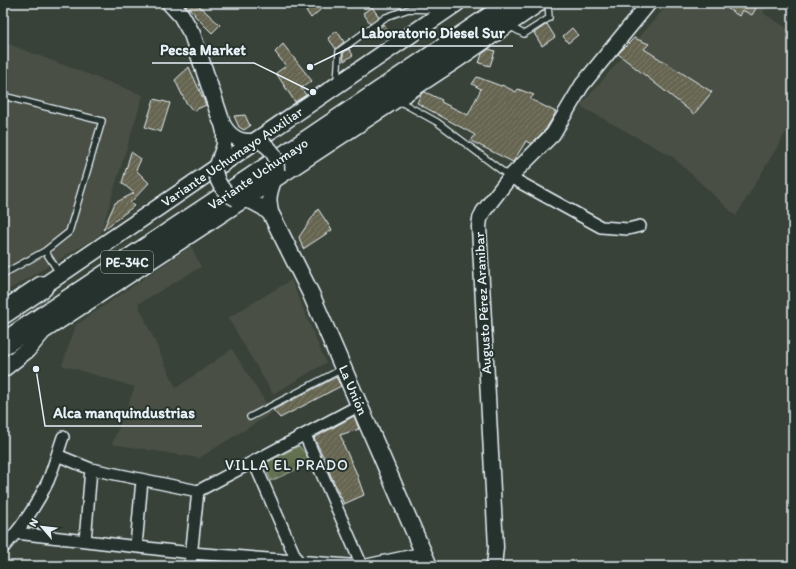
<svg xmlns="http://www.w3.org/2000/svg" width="796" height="569" font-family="Itim,sans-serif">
  <defs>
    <pattern id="park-tufts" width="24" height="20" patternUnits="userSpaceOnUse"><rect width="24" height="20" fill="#647151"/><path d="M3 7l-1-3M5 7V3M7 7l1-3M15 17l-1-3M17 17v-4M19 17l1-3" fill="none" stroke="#545a4d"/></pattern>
    <pattern id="building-hatch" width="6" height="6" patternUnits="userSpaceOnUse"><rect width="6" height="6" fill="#666551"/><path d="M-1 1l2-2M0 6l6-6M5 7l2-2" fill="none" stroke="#7c7c6b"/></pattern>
  </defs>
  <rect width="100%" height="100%" fill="#394238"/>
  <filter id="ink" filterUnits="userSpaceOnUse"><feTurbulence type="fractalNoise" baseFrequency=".025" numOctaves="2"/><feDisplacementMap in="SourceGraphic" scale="8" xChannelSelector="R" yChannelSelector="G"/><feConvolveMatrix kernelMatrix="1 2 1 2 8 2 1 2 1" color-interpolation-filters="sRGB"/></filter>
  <g filter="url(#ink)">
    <path fill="#494f44" d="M 669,3 L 768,3 L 763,13 L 793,32 L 793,120 L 736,216 L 673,157 L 580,106 Z
      M 3,42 L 143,95 L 100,235 L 3,293 Z
      M 191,246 L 201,267 L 138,304 L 176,388 L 232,349 L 272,413 L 199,458 L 112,444 L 135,387 L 62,365 L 76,325 Z
      M 291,280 L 326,363 L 273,394 L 228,318 Z"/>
    <path fill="url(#park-tufts)" stroke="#a6b1a4" d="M 299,446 L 313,462 L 271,481 L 264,464 Z"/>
    <path fill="url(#building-hatch)" stroke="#e8f1f8" d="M 183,3 L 196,3 L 220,25 L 212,33 L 194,15 L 195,14 Z
      M 301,3 L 328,3 L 311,18 Z
      M 719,3 L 759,3 L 752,15 L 742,10 L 739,16 Z
      M 372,7 L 379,17 L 370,23 L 363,13 Z
      M 384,24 L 388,31 L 379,37 L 375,31 Z
      M 547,24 L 555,37 L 542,46 L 534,33 Z
      M 572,28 L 578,35 L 568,43 L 563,36 Z
      M 337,31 L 344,42 L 336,49 L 328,38 Z
      M 634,38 L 649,44 L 644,49 L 712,92 L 694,114 L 618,54 Z
      M 283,44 L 312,81 L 301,88 L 306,95 L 295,102 L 276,73 L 286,66 L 275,52 Z
      M 349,49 L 353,55 L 344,61 L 343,53 Z
      M 489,49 L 495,51 L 490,66 L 479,63 L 482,54 Z
      M 189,67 L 206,105 L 193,111 L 185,101 L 175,80 Z
      M 477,77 L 501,86 L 502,85 L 516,92 L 518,89 L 534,95 L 530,99 L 556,112 L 546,129 L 531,144 L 526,141 L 513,162 L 471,141 L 475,135 L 417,103 L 421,94 L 425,92 L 442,100 L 441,102 L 468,115 L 481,89 L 472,84 Z
      M 154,99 L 170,103 L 161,132 L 145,127 Z
      M 245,115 L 250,126 L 244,130 L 239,127 L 234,116 Z
      M 131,152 L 141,159 L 136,170 L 149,183 L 130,203 L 134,206 L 103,230 L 115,203 L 134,193 L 122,183 Z
      M 318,209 L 332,230 L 303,249 L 299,237 Z
      M 336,377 L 341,386 L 280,418 L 273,410 Z
      M 354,416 L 359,429 L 340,435 L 344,443 L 343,444 L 356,472 L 364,495 L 344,504 L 326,465 L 327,464 L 314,438 Z"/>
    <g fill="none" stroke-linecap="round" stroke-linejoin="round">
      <g stroke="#e8f1f8" stroke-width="8">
        <path id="service" d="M 509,26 L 524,34 L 549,18 L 548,3
          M 337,82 L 339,51 L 386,17 L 409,9 L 439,10
          M 3,96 L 102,121 L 69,232 L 45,251 L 60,274
          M 399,101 L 437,122 L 510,177
          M 3,274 L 45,251
          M 250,417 L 342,369"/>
      </g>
      <g stroke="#e8f1f8" stroke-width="14">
        <path id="minor" d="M 510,177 L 601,227 L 628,229 L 640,226
          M 305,435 L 362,566
          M 57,455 L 91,469 L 198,491 L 360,405
          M 254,462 L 297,561
          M 16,533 L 191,553 L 362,566 L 423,553
          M 85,541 L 91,469
          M 136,546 L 142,480
          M 3,548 C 21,528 37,505 48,481 C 54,467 58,451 63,437
          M 190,566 L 198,491"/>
      </g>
      <g stroke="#e8f1f8" stroke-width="17">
        <path id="tertiary" d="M 222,122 C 227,132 235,141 248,141 C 252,141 256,140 261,142
          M 215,171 L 224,145 L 224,132 L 221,120
          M 236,199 L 252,202 L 263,208 L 272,216
          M 272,216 C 267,195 270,194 276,174
          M 494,566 L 496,547 L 479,227 L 480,219 L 483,212 L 510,177 L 553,134 L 582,85 L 649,3"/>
      </g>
      <g stroke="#e8f1f8" stroke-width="19">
        <path id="secondary" d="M 170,3 L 181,15 L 192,34 L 221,120
          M 272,216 L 311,294 L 429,566
          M 32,291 L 42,287 L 457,3
          M 3,369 L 27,350 L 43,331 L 456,60 L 539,3"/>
      </g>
      <g stroke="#e8f1f8" stroke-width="24">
        <path id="motorway" d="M 3,313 L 42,287
          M 3,344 L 251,179 L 512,3"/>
      </g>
      <use href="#service" stroke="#26332d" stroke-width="5.5"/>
      <use href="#minor" stroke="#26332d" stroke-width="11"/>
      <use href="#tertiary" stroke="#26332d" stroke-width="14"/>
      <use href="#secondary" stroke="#26332d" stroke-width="16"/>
      <use href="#motorway" stroke="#26332d" stroke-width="21"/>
      <g stroke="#e8f1f8" stroke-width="17" stroke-linecap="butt">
        <path id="tertiary-bridge" d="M 261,142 C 272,149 277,156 277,170
          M 215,171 C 218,185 224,193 236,199"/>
      </g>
      <use href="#tertiary-bridge" stroke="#26332d" stroke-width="14"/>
    </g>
  </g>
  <g text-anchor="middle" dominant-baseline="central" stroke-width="4" stroke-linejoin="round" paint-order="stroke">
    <rect fill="#26332d" stroke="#aeb8bb" stroke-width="1" x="101" y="251" width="52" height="22" rx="3"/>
    <g font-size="13" font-weight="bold" fill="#e8f1f8">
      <text x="127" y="262">PE-34C</text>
    </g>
    <g font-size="14" fill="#e8f1f8" stroke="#26332d">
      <text transform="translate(232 157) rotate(-34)">Variante Uchumayo Auxiliar</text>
      <text transform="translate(258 174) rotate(-34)">Variante Uchumayo</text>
      <text transform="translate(483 303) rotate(-93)">Augusto Pérez Aranibar</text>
      <text transform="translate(353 390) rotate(67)">La Unión</text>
    </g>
    <g font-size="15" letter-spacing="1" fill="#e8f1f8" stroke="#26332d">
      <text x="287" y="465">VILLA EL PRADO</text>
    </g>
  </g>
  <path fill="none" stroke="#e8f1f8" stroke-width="1.5" d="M310 67L353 46H513M313 92L254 63H152M36 369L45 426H202"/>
  <g fill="#e8f1f8" stroke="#26332d" stroke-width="1.5">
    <circle cx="310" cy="67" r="4"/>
    <circle cx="313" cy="92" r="4"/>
    <circle cx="36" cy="369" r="4"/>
  </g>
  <g font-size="15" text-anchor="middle" font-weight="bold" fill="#e8f1f8" stroke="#26332d" stroke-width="4" stroke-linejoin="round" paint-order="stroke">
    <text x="433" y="38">Laboratorio Diesel Sur</text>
    <text x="203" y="55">Pecsa Market</text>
    <text x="124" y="418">Alca manquindustrias</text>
  </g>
  <rect width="796" height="569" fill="none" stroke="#26332d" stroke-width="16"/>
  <rect x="8" y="8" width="780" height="553" fill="none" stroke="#e8f1f8" stroke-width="1.5" filter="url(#ink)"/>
  <g transform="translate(42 527) rotate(298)" stroke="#26332d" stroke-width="3" paint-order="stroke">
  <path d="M0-3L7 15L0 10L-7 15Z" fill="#e8f1f8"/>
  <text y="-6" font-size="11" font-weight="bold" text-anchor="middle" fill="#e8f1f8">N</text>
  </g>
</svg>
